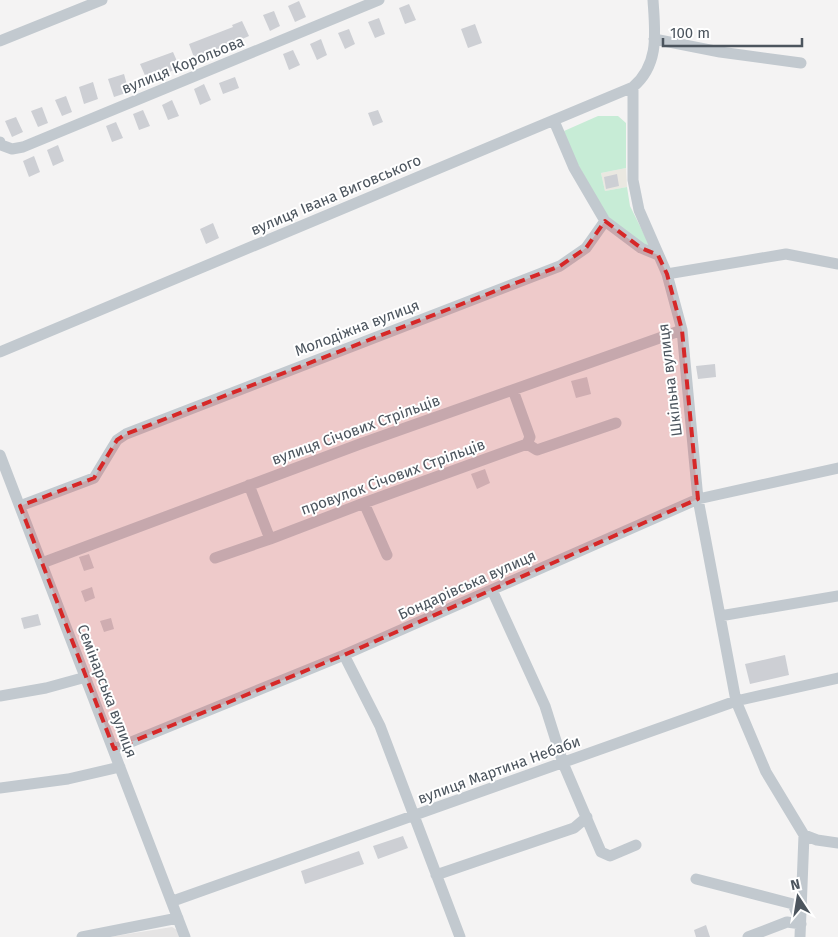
<svg xmlns="http://www.w3.org/2000/svg" width="838" height="937" font-family="'Fira Sans',sans-serif">
  <rect width="100%" height="100%" fill="#f4f3f3"/>
  <path fill="#eae8e1" d="M 626,168 L 627,187 L 605,191 L 601,173 Z"/>
  <path fill="#e5e4e4" d="M 172,927 L 177,930 L 180,937 L 109,937 Z"/>
  <path fill="#c7ecd6" d="M 598,116 L 618,116 L 626,123 L 626,168 L 601,173 L 605,191 L 627,187 L 630,206 L 650,246 L 647,249 L 615,225 L 605,212 L 573,156 L 564,131 Z"/>
  <path fill="#cdcfd4" d="M 299,1 L 306,17 L 295,22 L 288,6 Z
    M 409,4 L 416,20 L 405,24 L 399,8 Z
    M 274,11 L 280,26 L 270,31 L 263,15 Z
    M 379,18 L 385,34 L 375,38 L 368,22 Z
    M 242,21 L 249,36 L 195,60 L 189,44 L 233,27 L 232,25 Z
    M 475,24 L 482,43 L 468,48 L 461,29 Z
    M 349,29 L 355,44 L 345,49 L 338,33 Z
    M 321,39 L 327,55 L 317,60 L 310,44 Z
    M 293,50 L 300,65 L 289,70 L 283,54 Z
    M 173,52 L 180,68 L 147,80 L 140,64 Z
    M 124,74 L 129,92 L 114,97 L 108,79 Z
    M 235,77 L 239,88 L 223,94 L 219,83 Z
    M 93,82 L 98,99 L 84,104 L 79,87 Z
    M 204,84 L 211,100 L 200,105 L 194,89 Z
    M 66,96 L 72,112 L 62,116 L 55,100 Z
    M 172,100 L 179,116 L 168,120 L 162,105 Z
    M 42,107 L 48,123 L 38,127 L 31,111 Z
    M 143,110 L 150,126 L 139,130 L 133,114 Z
    M 378,110 L 383,122 L 373,126 L 368,113 Z
    M 16,117 L 23,132 L 12,137 L 5,121 Z
    M 116,122 L 123,138 L 112,142 L 106,126 Z
    M 58,145 L 64,161 L 53,166 L 47,150 Z
    M 34,156 L 40,172 L 29,177 L 23,161 Z
    M 617,174 L 619,186 L 606,189 L 604,177 Z
    M 213,223 L 219,238 L 206,244 L 200,229 Z
    M 715,364 L 716,377 L 698,379 L 696,366 Z
    M 587,377 L 591,394 L 576,398 L 571,381 Z
    M 485,469 L 490,483 L 477,489 L 471,474 Z
    M 89,554 L 94,568 L 84,571 L 79,557 Z
    M 92,587 L 95,598 L 85,602 L 81,591 Z
    M 38,614 L 41,625 L 24,629 L 21,618 Z
    M 111,618 L 114,629 L 104,632 L 100,621 Z
    M 785,655 L 789,675 L 750,684 L 745,664 Z
    M 403,836 L 408,848 L 378,859 L 373,846 Z
    M 359,851 L 364,864 L 305,884 L 301,871 Z
    M 706,925 L 710,937 L 696,937 L 694,930 Z"/>
  <g fill="none" stroke-linecap="round" stroke-linejoin="round">
    <path stroke="#c2c9cf" stroke-width="11" d="M 654,39 L 720,52 L 801,63
      M 0,41 L 102,0
      M 633,87 L 633,180 L 639,210 L 667,274 L 682,330 L 698,499 L 736,701 L 766,772 L 804,835 L 800,937
      M 554,121 L 574,168 L 605,221 L 641,248 L 658,255
      M 0,142 L 1,145 L 12,149 L 23,147 L 379,0
      M 667,274 L 786,254 L 838,264
      M 0,352 L 633,87 C 660,64 655,32 653,0
      M 527,444 L 537,450 L 616,423
      M 0,455 L 185,937
      M 249,485 L 270,539 L 364,503 L 527,444 L 530,437 L 513,390
      M 364,503 L 387,555
      M 20,506 L 94,478 L 117,440 L 126,434 L 560,266 L 586,248 L 605,221
      M 215,558 L 270,539
      M 42,563 L 360,444 L 682,330
      M 492,590 L 545,706 L 563,763 L 601,852 L 610,856 L 636,845
      M 720,616 L 838,596
      M 344,655 L 380,726 L 460,937
      M 0,696 L 46,688 L 86,677
      M 114,749 L 344,655 L 698,499 L 838,468
      M 0,788 L 68,779 L 120,767
      M 804,835 L 817,840 L 838,843
      M 436,875 L 574,828 L 587,817
      M 696,879 L 793,904 L 801,924 L 787,922 L 748,937
      M 173,901 L 736,701 L 838,678
      M 82,937 L 178,918"/>
  </g>
  <path fill="#d62828" fill-opacity="0.2" stroke="#d62828" stroke-width="4" stroke-dasharray="10 6" stroke-linejoin="round" d="M 605,221 L 641,248 L 658,255 L 667,274 L 682,330 L 698,499 L 344,655 L 114,749 L 20,506 L 94,478 L 117,440 L 126,434 L 560,266 L 586,248 Z"/>
  <g text-anchor="middle" dominant-baseline="central" stroke-width="4" stroke-linejoin="round" paint-order="stroke">
    <g font-size="15" fill="#4c555e" stroke="#fff">
      <text transform="translate(183 65) rotate(-22)">вулиця Корольова</text>
      <text transform="translate(336 195) rotate(-23)">вулиця Івана Виговського</text>
      <text transform="translate(357 328) rotate(-21)">Молодіжна вулиця</text>
      <text transform="translate(670 380) rotate(-97)">Шкільна вулиця</text>
      <text transform="translate(356 430) rotate(-20)">вулиця Січових Стрільців</text>
      <text transform="translate(393 477) rotate(-20)">провулок Січових Стрільців</text>
      <text transform="translate(467 585) rotate(-24)">Бондарівська вулиця</text>
      <text transform="translate(107 691) rotate(69)">Семінарська вулиця</text>
      <text transform="translate(499 770) rotate(-20)">вулиця Мартина Небаби</text>
    </g>
  </g>
  <g transform="translate(798 897) rotate(348)" stroke="#ffffff" stroke-width="4" paint-order="stroke">
  <path d="M0-4L9 19L0 12L-9 19Z" fill="#4c555e"/>
  <text y="-8" font-size="14" font-weight="bold" text-anchor="middle" fill="#4c555e">N</text>
  </g>
  <path d="M663 38v8h139v-8" fill="none" stroke="#4c555e" stroke-width="2.5"/>
  <text x="670" y="38" font-size="15" fill="#4c555e" stroke="#ffffff" stroke-width="4" paint-order="stroke">100 m</text>
</svg>
